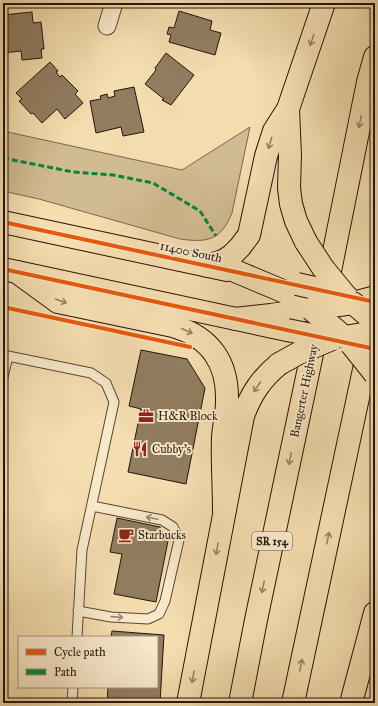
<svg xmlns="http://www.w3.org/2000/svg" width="378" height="706" font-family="'IM FELL Great Primer',serif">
  <rect width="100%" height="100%" fill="#f4ddaf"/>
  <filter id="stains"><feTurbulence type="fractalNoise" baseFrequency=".005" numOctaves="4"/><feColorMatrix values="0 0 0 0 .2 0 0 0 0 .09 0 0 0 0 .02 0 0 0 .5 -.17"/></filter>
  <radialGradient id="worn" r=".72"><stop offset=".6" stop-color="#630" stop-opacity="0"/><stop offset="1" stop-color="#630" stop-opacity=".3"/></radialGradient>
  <path fill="#d1bb93" stroke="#7b684f" d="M 250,127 L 232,213 C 221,240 208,243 180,239 L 39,199 L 3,191 L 3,131 L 182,170 Z"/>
  <path fill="#917d60" stroke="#25140b" d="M 179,11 L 212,21 L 210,30 L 221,33 L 215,55 L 169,42 L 171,35 L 167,34 L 169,27 L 174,28 Z
    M 32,12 L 33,23 L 41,22 L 44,49 L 41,49 L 42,58 L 22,60 L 21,51 L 3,53 L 3,15 Z
    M 166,53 L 194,75 L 171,105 L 162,100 L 164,99 L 145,84 L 156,70 L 155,68 Z
    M 50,62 L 58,71 L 56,72 L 60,77 L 62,75 L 78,91 L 75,94 L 83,103 L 65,119 L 57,109 L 42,123 L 33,113 L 31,114 L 19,101 L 22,99 L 16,93 Z
    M 134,87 L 144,132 L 123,136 L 121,127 L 96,133 L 90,101 L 101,99 L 100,96 L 107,94 L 108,98 L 115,96 L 114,91 Z
    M 141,350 L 187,359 L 205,388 L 186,484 L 128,472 L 141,409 L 129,406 Z
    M 117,518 L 160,527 L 168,541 L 156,602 L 114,594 L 122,554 L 110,552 Z
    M 112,631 L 164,635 L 160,703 L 107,703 L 108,687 L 157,687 L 157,637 L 111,637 Z"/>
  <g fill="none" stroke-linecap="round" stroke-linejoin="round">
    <g stroke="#594634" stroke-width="11">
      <path id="lane" d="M 3,355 L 91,373 L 106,383 L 114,402 L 82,550 L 77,637
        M 3,377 L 8,356
        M 78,611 L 111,617 L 148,619 L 159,614 L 165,601 L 179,540 L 173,527 L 162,520 L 92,506
        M 72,703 L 73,687"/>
    </g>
    <g stroke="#594634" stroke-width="19">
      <path id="street" d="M 107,26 L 114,3"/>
    </g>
    <g stroke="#25140b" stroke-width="24">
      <path id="primary" d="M 3,222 L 227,270
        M 3,269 L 287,330"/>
    </g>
    <g stroke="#25140b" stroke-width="24">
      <path id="highway" d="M 288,109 L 290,155 L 289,188 L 291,204 L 296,221 L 306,242
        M 208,266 L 223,261 L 231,256 L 240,247 L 249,235 L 266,156 L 274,131 L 288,109 L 324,3
        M 235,271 L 285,292 L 311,309
        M 17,272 L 58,302 L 173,326 C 210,337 228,362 227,401 C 227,413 224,425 223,437 C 222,461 224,486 224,511
        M 326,291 L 368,82 L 375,57
        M 345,295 L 353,303 L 375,297
        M 235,319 L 271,315 L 311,309
        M 188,703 L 243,416 C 251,394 261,379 279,364
        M 240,703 L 256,620 L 317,330
        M 293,703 L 369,346
        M 351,703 L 375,613"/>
    </g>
    <use href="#lane" stroke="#f8e9cb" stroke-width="9"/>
    <use href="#street" stroke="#f8e9cb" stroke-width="17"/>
    <use href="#primary" stroke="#f4ddaf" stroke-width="22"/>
    <use href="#highway" stroke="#f4ddaf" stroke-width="22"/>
    <g stroke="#25140b" stroke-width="24" stroke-linecap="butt">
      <path id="primary-bridge" d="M 297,284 L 345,295
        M 287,330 L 332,339
        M 351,344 L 375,349"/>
    </g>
    <g stroke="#25140b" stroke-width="24" stroke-linecap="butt">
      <path id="highway-bridge" d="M 306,242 L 323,268 L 345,295
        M 311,309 L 344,337 L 375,332
        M 311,309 L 353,303 L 375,322
        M 351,344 L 375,374
        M 279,364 L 299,353 L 332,339"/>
    </g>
    <use href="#primary-bridge" stroke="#f4ddaf" stroke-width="22"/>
    <use href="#highway-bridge" stroke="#f4ddaf" stroke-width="22"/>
    <path stroke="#00873e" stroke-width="3" stroke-dasharray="6 3" stroke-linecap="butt" d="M 3,158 L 73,172 L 113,175 L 153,183 L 200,211 L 216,236"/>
    <g stroke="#f8e9cb" stroke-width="6">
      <path id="cycleway" d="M 3,222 L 375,302
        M 3,269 L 375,349
        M 3,307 L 190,347"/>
    </g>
    <use href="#cycleway" stroke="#e8590c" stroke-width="4"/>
  </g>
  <defs><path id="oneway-shaft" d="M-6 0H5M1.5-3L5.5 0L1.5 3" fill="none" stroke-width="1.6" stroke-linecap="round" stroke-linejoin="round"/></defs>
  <g stroke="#978365">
    <use href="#oneway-shaft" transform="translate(312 40) rotate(109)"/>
    <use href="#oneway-shaft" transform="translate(360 122) rotate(101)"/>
    <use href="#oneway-shaft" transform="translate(270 143) rotate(107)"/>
    <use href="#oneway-shaft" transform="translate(61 301) rotate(19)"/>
    <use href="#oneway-shaft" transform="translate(187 331) rotate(24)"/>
    <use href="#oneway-shaft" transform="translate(257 387) rotate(124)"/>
    <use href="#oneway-shaft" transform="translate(290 459) rotate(102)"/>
    <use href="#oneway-shaft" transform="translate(328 538) rotate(-78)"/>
    <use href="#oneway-shaft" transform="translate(217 549) rotate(100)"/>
    <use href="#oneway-shaft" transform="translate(263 587) rotate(102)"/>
    <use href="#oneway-shaft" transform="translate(301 665) rotate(-78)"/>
    <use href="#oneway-shaft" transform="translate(193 677) rotate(101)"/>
  </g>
  <g stroke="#998975">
    <use href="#oneway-shaft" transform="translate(152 518) rotate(-168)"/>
    <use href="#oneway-shaft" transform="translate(117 617) rotate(4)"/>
  </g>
  <defs>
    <g id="office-bare" transform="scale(1.2)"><path d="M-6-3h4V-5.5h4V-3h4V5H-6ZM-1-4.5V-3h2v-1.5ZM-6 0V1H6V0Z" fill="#8f2418" stroke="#f8e9cb" stroke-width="2.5" paint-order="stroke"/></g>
    <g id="restaurant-bare" transform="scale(1.2)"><path d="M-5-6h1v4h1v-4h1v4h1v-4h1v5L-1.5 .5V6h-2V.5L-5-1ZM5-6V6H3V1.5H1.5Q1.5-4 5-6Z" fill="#8f2418" stroke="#f8e9cb" stroke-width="2.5" paint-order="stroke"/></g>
    <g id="cafe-bare" transform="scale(1.2)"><path d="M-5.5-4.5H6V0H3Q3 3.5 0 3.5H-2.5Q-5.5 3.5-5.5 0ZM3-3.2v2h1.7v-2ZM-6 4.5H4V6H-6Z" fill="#8f2418" stroke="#f8e9cb" stroke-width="2.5" paint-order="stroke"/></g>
  </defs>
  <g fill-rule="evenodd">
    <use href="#office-bare" x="146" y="416"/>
    <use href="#restaurant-bare" x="140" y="449"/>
    <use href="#cafe-bare" x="126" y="535"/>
  </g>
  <g text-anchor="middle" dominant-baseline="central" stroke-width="4" stroke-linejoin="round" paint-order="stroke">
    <rect fill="#f8e9cb" stroke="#645445" stroke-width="1" x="252" y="532" width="40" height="18" rx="3"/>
    <g font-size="11" font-weight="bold" fill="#25140b">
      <text x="272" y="541">SR 154</text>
    </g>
    <g font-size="12" fill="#25140b" stroke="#f8e9cb">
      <text transform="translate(191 252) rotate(12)">11400 South</text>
      <text transform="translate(304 391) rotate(-78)">Bangerter Highway</text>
    </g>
    <g font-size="12" fill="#25140b" stroke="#f8e9cb" text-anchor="start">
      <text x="158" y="416">H&amp;R Block</text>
      <text x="152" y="449">Cubby's</text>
      <text x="138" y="535">Starbucks</text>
    </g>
  </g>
  <rect width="378" height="706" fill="none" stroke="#f4ddaf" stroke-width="16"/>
  <rect x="4" y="4" width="370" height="698" fill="none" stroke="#25140b" stroke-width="2"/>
  <rect x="8" y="8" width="362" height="690" fill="none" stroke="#25140b"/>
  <rect x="18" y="636" width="140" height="52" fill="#f8e9cb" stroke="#a4947e"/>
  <rect x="26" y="649" width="20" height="6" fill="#e8590c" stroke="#a4947e"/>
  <text x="54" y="656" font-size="12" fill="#25140b">Cycle path</text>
  <rect x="26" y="669" width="20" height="6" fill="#00873e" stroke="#a4947e"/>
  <text x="54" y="676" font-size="12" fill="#25140b">Path</text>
  <rect width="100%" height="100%" filter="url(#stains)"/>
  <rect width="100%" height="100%" fill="url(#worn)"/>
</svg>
